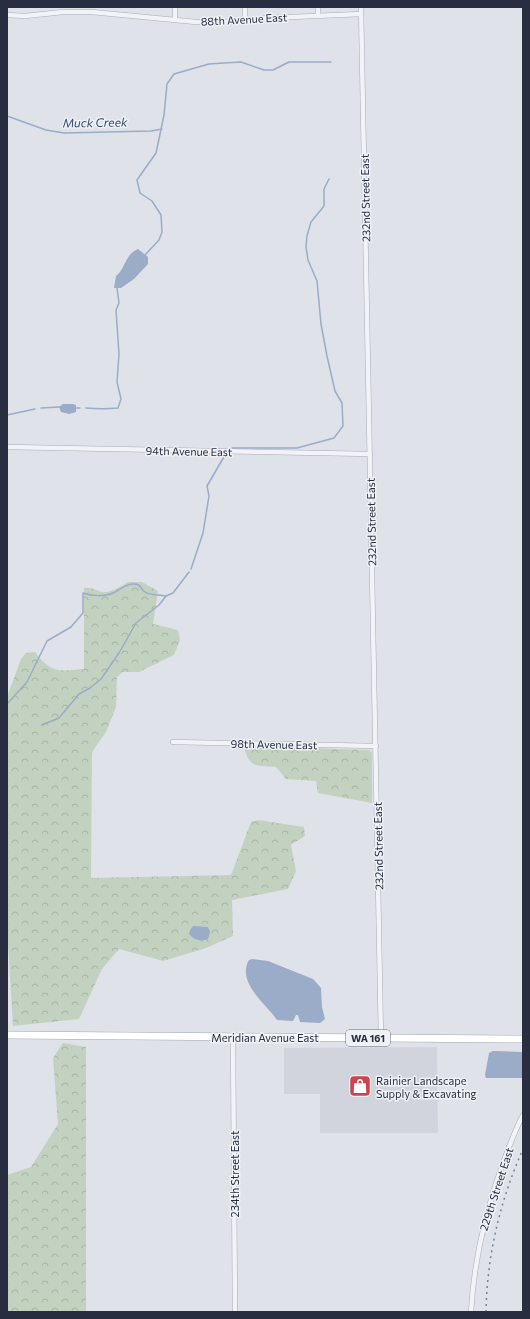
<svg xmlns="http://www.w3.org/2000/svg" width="530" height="1319" font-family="Commissioner,sans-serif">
  <defs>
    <pattern id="forest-crowns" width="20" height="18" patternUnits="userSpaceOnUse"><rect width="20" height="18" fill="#c3d2c0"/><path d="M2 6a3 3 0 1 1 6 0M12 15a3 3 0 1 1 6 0" fill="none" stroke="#a8b5a6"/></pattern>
  </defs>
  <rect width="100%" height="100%" fill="#dfe2e8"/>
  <path fill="#d1d4dd" d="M 437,1047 L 438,1133 L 320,1133 L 320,1094 L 284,1094 L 284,1048 Z"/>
  <path fill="url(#forest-crowns)" fill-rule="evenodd" d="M 128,582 L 142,582 L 158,591 L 153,624 L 178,630 L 180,640 L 174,655 L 139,672 L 123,672 L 117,677 L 116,707 L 106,732 L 92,752 L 91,878 L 231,875 L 251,822 L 258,820 L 304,827 L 305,836 L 291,845 L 296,871 L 288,889 L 232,900 L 233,936 L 206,948 L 163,961 L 119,949 L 102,969 L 79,1019 L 13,1026 L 7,928 L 7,697 L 21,659 L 26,653 L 35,652 C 52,674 58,671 84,669 L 84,588 C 93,587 96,591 103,592 C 112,593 121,586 128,582 ZM 193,926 L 198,927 L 198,940 L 189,934 Z
    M 246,746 L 369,750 L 372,753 L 372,803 L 318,793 L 316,781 L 286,779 L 276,767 C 256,765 250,769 244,747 Z
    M 63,1043 L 86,1047 L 86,1312 L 7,1312 L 7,1175 L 31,1167 L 58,1124 L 53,1058 Z"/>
  <path fill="#9aacc8" d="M 138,249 L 148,257 L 148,264 L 134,279 L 121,288 L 114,288 L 116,276 C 125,270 125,254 138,249 Z
    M 63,404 L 73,404 L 76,405 L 76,412 L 69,414 L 61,412 L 59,407 Z
    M 193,926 L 208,927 L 210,932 L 208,939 C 200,942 194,940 189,934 L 190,930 Z
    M 252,959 L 268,961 L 313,979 L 321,988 L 322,1007 L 325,1019 L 320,1023 L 300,1022 L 298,1015 L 296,1015 L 293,1021 L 277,1020 C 266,1004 236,982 249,960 Z
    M 493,1051 L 523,1052 L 523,1078 L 486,1078 L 485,1075 L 489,1053 Z"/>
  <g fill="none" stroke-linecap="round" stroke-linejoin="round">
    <path stroke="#9aacc8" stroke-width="1.5" d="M 7,116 L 46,130 L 64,133 L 151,131 L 162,129
      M 145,255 L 159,240 L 162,232 L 161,215 L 152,201 L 140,193 L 137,180 L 156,153 L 164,115 L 167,84 L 174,74 L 209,64 L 224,63 L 241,62 L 264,70 L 273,70 L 289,62 L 331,62
      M 41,408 L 60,407
      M 74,408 L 80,408
      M 86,408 C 97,409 107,409 118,408 L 121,399 L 117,382 L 119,354 L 116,310 L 119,303 L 117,288
      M 7,415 L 35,409
      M 232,448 L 297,448 L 334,438 L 343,426 L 342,403 L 335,391 L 327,356 L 321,324 L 317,281 L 308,260 L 306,247 L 307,236 L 311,222 L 324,206 L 324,189 L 329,179
      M 191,569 L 203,533 L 209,496 L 207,486 L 225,455
      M 7,704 L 27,682 L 47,641 L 71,627 L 83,613 L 83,593 C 91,596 104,597 113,593 C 120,590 125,584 133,584 C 140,583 140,588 145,592 C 150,596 159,594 166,596
      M 42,725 L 59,718 L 79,694 L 90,688 L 101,679 L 119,653 L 136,623 L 159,605 L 166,596 L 173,593 L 189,572"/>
    <g stroke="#a8acb5" stroke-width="5.5">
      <path id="minor" d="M 175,7 L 175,19
        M 245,7 L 245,20
        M 318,7 L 318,15
        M 361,7 L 381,1038
        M 7,15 L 25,16 L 63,12 L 92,12 L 196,22 L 223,22 L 268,18 L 361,14
        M 7,447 L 370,454
        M 173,742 L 376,746
        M 233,1037 L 235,1312
        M 471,1312 C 474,1260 485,1212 503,1163 C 509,1147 515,1130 523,1115"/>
    </g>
    <g stroke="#9ea5b3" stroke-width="8">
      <path id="primary" d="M 7,1035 L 523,1039"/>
    </g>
    <use href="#minor" stroke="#f1f3f6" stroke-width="4.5"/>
    <use href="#primary" stroke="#fff" stroke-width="7"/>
    <path stroke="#788091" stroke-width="1.5" stroke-dasharray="2 4" stroke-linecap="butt" d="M 486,1312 C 487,1255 500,1201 523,1149"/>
  </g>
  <defs>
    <g id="shop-square" transform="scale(1.15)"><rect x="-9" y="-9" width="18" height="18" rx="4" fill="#cd444e" stroke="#eef1f6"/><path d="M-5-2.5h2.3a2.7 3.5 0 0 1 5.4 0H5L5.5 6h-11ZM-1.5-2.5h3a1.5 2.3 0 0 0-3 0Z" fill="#fff"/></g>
  </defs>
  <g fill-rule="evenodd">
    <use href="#shop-square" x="360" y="1086"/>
  </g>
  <g text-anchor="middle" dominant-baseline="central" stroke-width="3" stroke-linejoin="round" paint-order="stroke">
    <rect fill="#eef1f6" stroke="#636876" stroke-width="1" x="346" y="1030" width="44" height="16" rx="3"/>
    <g font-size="10" font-weight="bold" fill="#282e3f">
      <text x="368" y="1038">WA 161</text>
    </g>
    <g font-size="11" fill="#282e3f" stroke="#eef1f6">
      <text transform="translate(244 19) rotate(-3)">88th Avenue East</text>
      <text transform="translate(365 198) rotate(-91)">232nd Street East</text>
      <text transform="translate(189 451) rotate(1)">94th Avenue East</text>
      <text transform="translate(371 522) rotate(-91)">232nd Street East</text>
      <text transform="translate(274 744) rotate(1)">98th Avenue East</text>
      <text transform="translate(378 846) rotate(-91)">232nd Street East</text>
      <text x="265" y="1037">Meridian Avenue East</text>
      <text transform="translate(234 1174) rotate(-90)">234th Street East</text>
      <text transform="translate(496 1189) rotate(-72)">229th Street East</text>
    </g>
    <g font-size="11" fill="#282e3f" stroke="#eef1f6" text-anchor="start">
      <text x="376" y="1080">Rainier Landscape<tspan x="376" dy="13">Supply &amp; Excavating</tspan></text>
    </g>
    <g font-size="12" font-style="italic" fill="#324a72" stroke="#eef1f6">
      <text transform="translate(95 122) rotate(-1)">Muck Creek</text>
    </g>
  </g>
  <rect width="530" height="1319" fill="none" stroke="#282e3f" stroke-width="16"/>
</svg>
